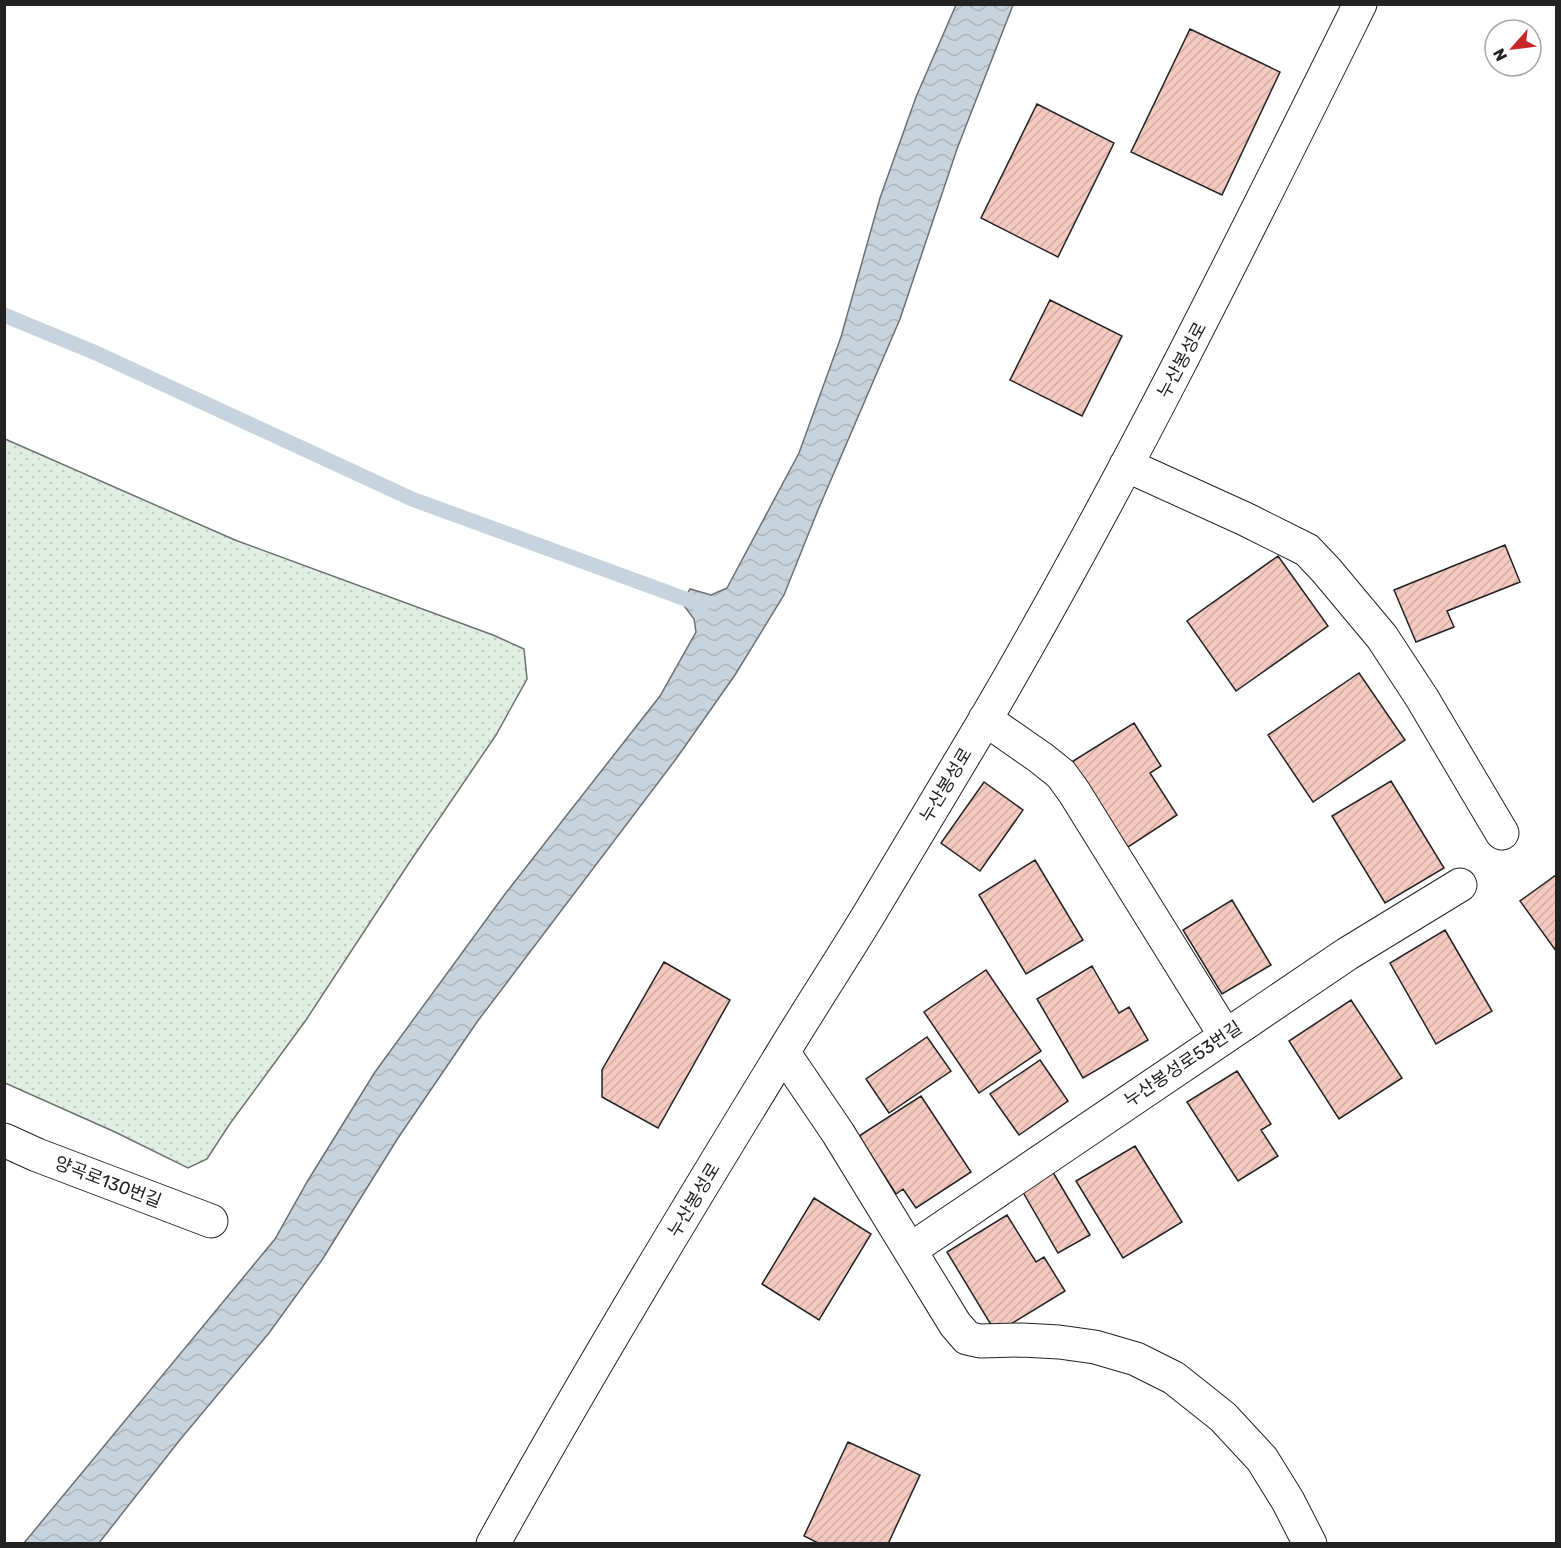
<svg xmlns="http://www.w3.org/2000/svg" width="1561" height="1548" font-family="Rubik,'Noto Sans KR',sans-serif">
  <defs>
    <pattern id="garden-dots" width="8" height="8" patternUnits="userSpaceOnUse" patternTransform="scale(1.5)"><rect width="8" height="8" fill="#e0efe3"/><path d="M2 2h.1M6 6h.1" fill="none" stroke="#c0cdc2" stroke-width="1.8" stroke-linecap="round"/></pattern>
    <pattern id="water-waves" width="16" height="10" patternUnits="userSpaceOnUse" patternTransform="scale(1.5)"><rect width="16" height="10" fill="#c7d3dd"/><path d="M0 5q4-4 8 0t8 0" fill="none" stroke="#abb5bd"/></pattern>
    <pattern id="building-hatch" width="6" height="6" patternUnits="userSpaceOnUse" patternTransform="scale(1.5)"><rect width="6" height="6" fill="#f3c9c0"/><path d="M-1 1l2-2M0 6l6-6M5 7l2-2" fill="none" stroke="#d0aca5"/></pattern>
  </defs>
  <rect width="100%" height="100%" fill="#fff"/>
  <path fill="url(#garden-dots)" stroke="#6f6f6f" stroke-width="1.5" d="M 5,439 L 235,540 L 493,635 L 524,649 L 527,679 L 496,735 L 409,863 L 306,1020 L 229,1125 L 207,1159 L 188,1168 L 115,1132 L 5,1083 Z"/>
  <path fill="url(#water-waves)" stroke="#6f6f6f" stroke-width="1.5" d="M 956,5 L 1013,5 L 957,149 L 900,319 L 818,510 L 784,595 L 735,675 L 676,759 L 477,1022 L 398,1138 L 322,1260 L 269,1333 L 179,1441 L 99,1543 L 24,1543 L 275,1239 L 307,1182 L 375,1072 L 505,894 L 660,696 L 696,632 L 694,619 L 682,603 L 690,589 L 711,595 L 727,588 L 799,453 L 841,337 L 880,198 L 916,97 Z"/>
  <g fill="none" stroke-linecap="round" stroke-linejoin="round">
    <path stroke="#c7d3dd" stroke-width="15" d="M 4,315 L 96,353 L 412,499 L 702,605"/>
  </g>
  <path fill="url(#building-hatch)" stroke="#222" stroke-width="1.5" d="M 1190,29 L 1280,72 L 1222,195 L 1131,152 Z
    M 1037,104 L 1114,143 L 1058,257 L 981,218 Z
    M 1050,300 L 1122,336 L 1082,416 L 1010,380 Z
    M 1505,545 L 1520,582 L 1447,611 L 1454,627 L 1416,642 L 1394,590 Z
    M 1278,556 L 1328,626 L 1236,691 L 1187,621 Z
    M 1359,673 L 1405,740 L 1313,802 L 1268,735 Z
    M 1134,723 L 1161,766 L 1150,773 L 1177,815 L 1125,849 L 1070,763 Z
    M 1391,781 L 1444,868 L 1385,903 L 1332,816 Z
    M 984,782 L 1023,810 L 980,871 L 941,843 Z
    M 1035,860 L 1083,940 L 1026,974 L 979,895 Z
    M 1556,875 L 1556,951 L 1520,901 Z
    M 1232,900 L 1271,965 L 1222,994 L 1183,930 Z
    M 1445,930 L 1492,1011 L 1436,1044 L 1390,963 Z
    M 664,962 L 730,1000 L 658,1128 L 602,1097 L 602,1070 Z
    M 1092,966 L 1119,1013 L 1129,1007 L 1148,1040 L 1083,1078 L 1037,999 Z
    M 986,970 L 1041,1051 L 979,1093 L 924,1012 Z
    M 1351,1000 L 1402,1078 L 1339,1119 L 1289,1041 Z
    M 927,1037 L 951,1071 L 889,1113 L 866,1079 Z
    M 1040,1060 L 1068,1101 L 1019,1135 L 990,1094 Z
    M 1237,1071 L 1271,1124 L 1261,1130 L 1278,1156 L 1238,1181 L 1187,1102 Z
    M 921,1096 L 971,1172 L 916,1208 L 903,1189 L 896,1194 L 859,1136 Z
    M 1135,1146 L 1182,1222 L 1123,1258 L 1076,1181 Z
    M 1051,1169 L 1090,1235 L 1058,1253 L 1020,1187 Z
    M 814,1198 L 871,1234 L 819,1320 L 762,1284 Z
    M 1007,1215 L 1036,1262 L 1044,1257 L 1065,1291 L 996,1333 L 947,1252 Z
    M 848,1442 L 920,1475 L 888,1544 L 820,1544 L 804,1536 Z"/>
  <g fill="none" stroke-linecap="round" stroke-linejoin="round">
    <g stroke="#222" stroke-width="35">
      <path id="minor" d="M 1126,465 L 1245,519 L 1307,550 L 1326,570 L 1382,637 L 1422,698 L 1502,833
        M 985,719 L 1041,758 L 1061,774 L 1074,792 L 1225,1035
        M 783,1052 L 838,1133 L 955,1324 L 967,1338 L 980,1341 L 1022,1340 L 1059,1342 L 1095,1347 L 1136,1359 L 1174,1378 L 1223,1417 L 1262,1459 L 1288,1501 L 1310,1544
        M 4,1140 L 37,1155 L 211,1221
        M 910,1250 L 1347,954 L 1460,885
        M 493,1544 C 585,1378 683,1216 782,1054 C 811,1006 842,959 871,911 C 909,848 947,784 985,720 C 1121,487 1240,246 1360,4"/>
    </g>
    <use href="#minor" stroke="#fff" stroke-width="33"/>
  </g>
  <g text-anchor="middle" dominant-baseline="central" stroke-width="4.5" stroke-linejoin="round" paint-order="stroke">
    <g font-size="18" fill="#222" stroke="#fff">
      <text transform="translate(1182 360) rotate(-62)">누산봉성로</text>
      <text transform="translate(946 785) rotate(-59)">누산봉성로</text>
      <text transform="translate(1183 1064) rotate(-34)">누산봉성로53번길</text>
      <text transform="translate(108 1182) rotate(21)">양곡로130번길</text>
      <text transform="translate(694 1200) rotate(-59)">누산봉성로</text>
    </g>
  </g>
  <rect width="1561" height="1548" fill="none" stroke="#222222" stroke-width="12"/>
  <g transform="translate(1513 48) rotate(242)"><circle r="28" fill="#ffffff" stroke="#a7a7a7" stroke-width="1.5"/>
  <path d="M0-4.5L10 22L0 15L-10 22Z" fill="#c62828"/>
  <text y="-9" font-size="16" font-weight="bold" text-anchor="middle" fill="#222222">N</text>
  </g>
</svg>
